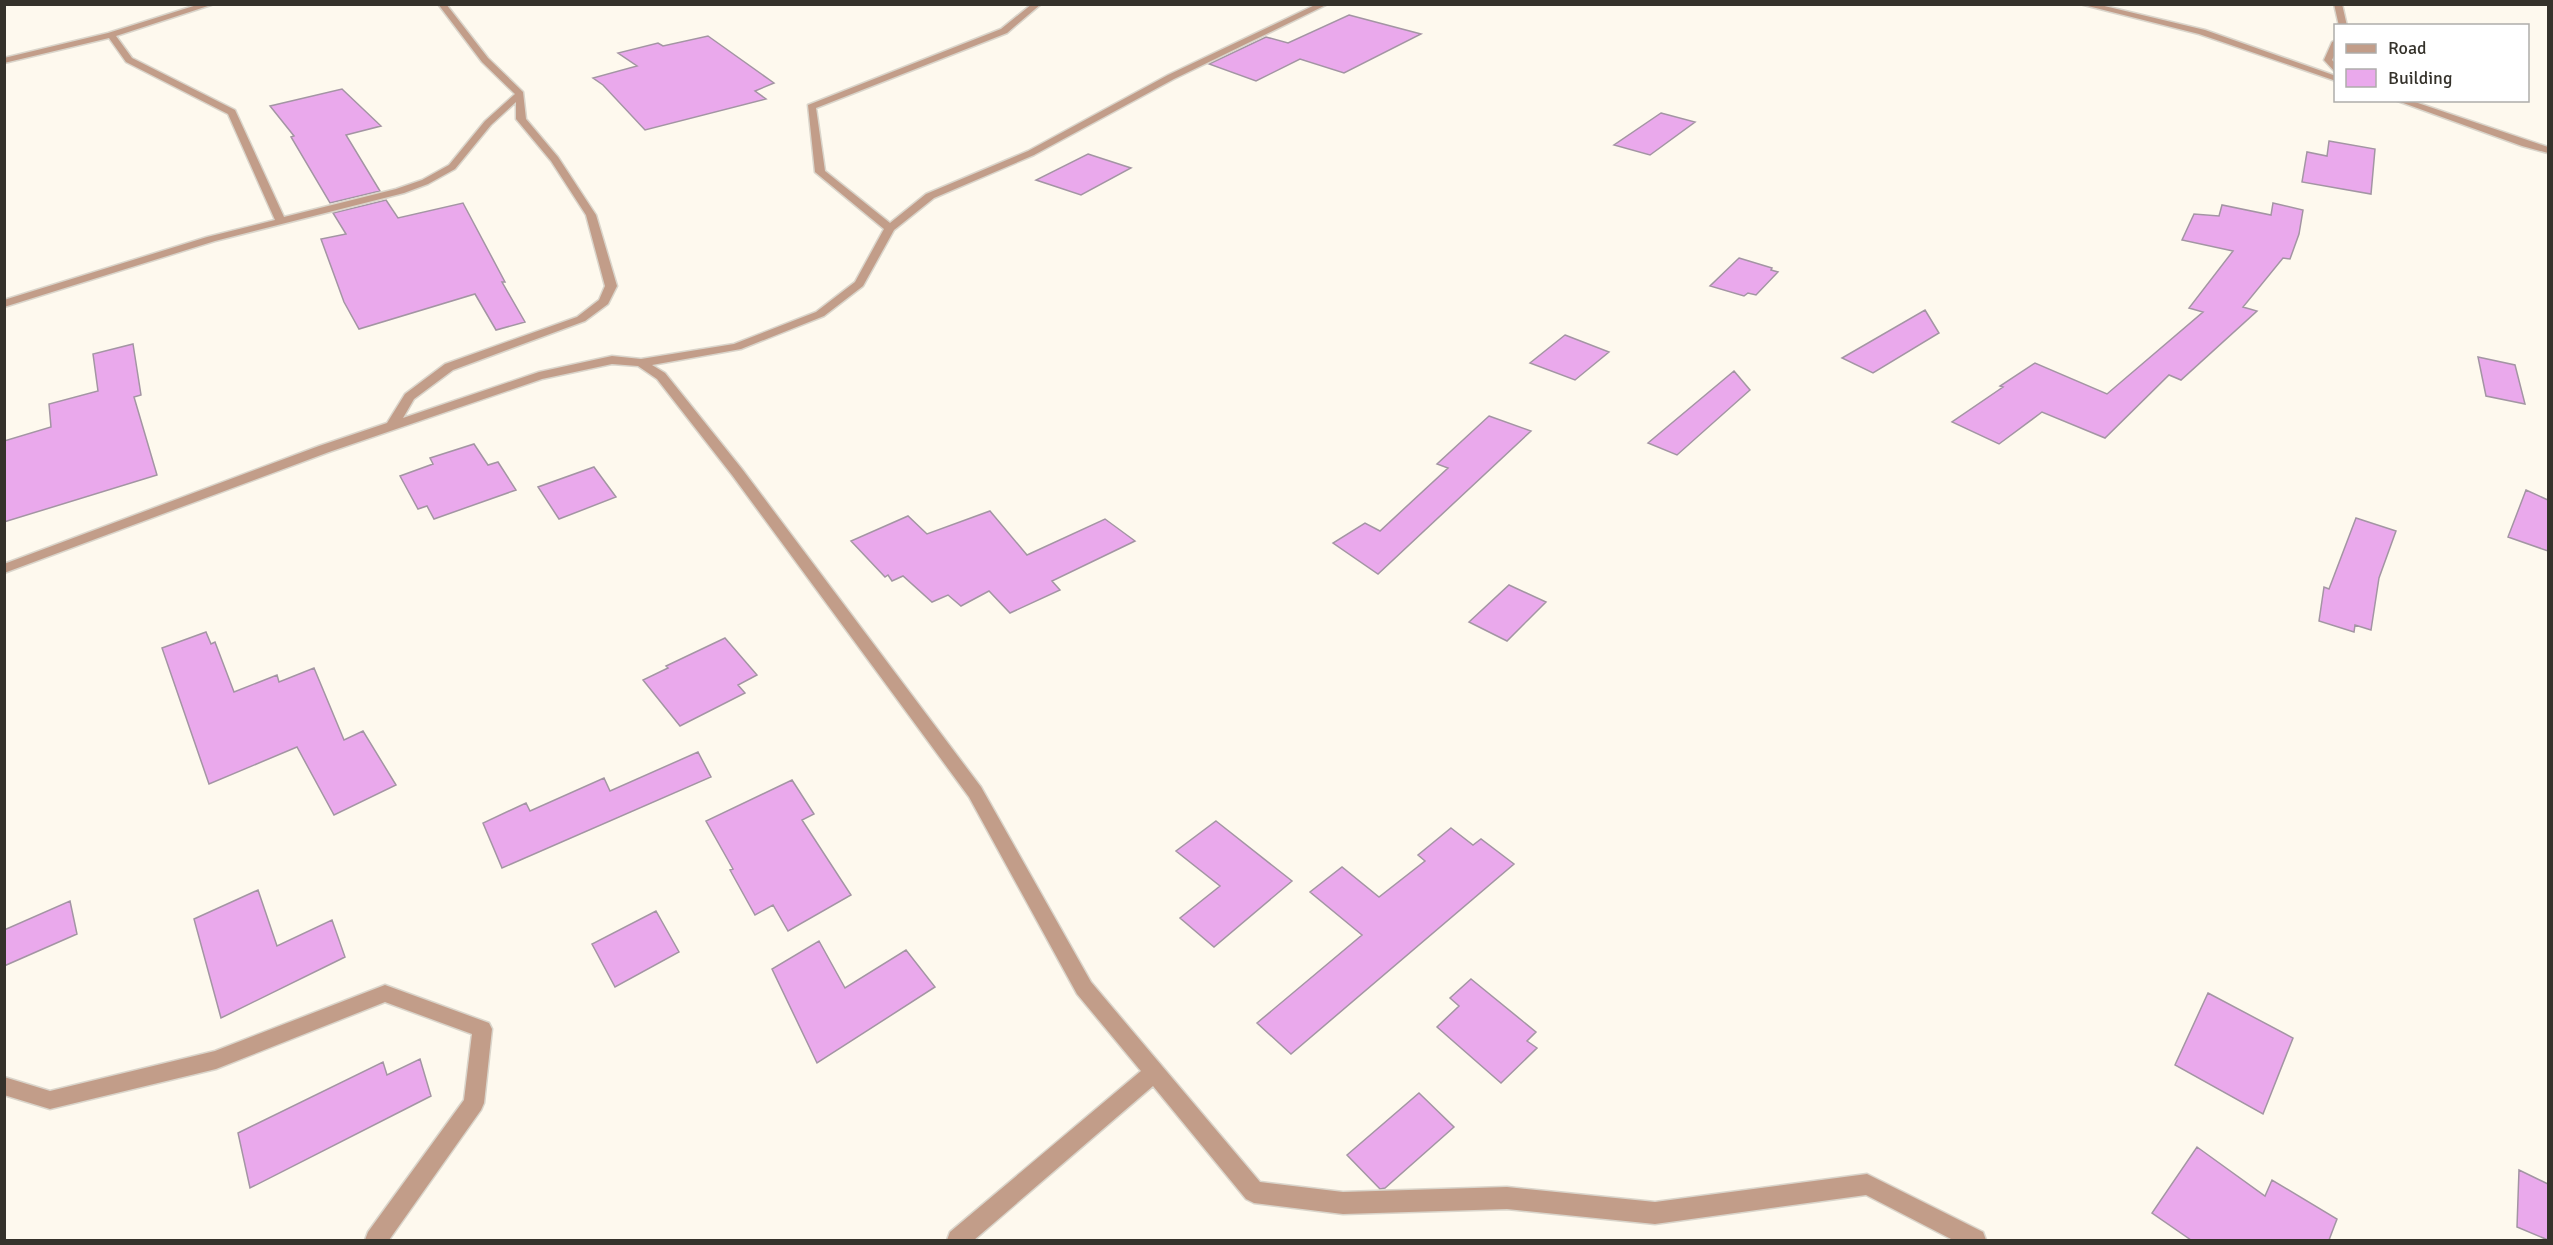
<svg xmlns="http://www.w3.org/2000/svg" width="2553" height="1245" font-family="Signika,sans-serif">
  <rect width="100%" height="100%" fill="#fef9ee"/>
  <path fill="#eaa9ec" stroke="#a395a3" stroke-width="1.5" d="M 1349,15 L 1421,34 L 1344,73 L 1300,59 L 1256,81 L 1209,64 L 1266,37 L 1288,43 Z
    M 708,36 L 774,83 L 755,91 L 766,99 L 645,130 L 603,85 L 593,78 L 637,66 L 618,53 L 658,43 L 663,46 Z
    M 342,89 L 381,126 L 346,135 L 380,191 L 330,203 L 291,137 L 294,136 L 270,106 Z
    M 1661,113 L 1695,122 L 1650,155 L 1614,145 Z
    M 2329,141 L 2375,149 L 2371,194 L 2302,182 L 2307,152 L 2327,156 Z
    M 1088,154 L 1131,168 L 1081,195 L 1036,180 Z
    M 386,200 L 398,218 L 463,203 L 505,282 L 502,282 L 525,322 L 496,330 L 475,294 L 359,329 L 344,302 L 321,239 L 346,234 L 333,213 Z
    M 2273,203 L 2303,210 L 2299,234 L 2290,259 L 2283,258 L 2243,307 L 2257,311 L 2181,380 L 2169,375 L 2105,438 L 2042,412 L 1999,444 L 1952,422 L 2003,387 L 2000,386 L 2035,363 L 2107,394 L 2203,312 L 2189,308 L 2233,251 L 2182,240 L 2194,214 L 2219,216 L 2222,205 L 2271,215 Z
    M 1739,258 L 1772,268 L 1771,270 L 1778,272 L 1756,295 L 1748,293 L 1744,296 L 1710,286 Z
    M 1925,310 L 1939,333 L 1873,373 L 1842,358 Z
    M 1565,335 L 1609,352 L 1575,380 L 1530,363 Z
    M 133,344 L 141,395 L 134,397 L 157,475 L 4,522 L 4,441 L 51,427 L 49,404 L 98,391 L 93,354 Z
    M 2478,357 L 2515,365 L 2525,404 L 2486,396 Z
    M 1734,371 L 1750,390 L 1677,455 L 1648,443 Z
    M 1489,416 L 1531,431 L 1378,574 L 1333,543 L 1365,523 L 1380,531 L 1448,468 L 1437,464 Z
    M 474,444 L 488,465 L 498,462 L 516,490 L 434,519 L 427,506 L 418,509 L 400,476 L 433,464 L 430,458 Z
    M 594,467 L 616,497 L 559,519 L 538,487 Z
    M 2526,490 L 2548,500 L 2548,551 L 2508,537 Z
    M 990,511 L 1027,555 L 1105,519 L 1135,541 L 1052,581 L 1060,590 L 1010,613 L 989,591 L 961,606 L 948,595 L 932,602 L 903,576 L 892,581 L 888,575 L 885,577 L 851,541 L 908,516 L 927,534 Z
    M 2356,518 L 2396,531 L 2379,578 L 2371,630 L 2355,625 L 2354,632 L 2319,621 L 2324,587 L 2329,589 Z
    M 1509,585 L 1546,602 L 1507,641 L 1469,622 Z
    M 206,632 L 211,644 L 215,642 L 234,692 L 277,675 L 279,682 L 314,668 L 344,740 L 363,731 L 396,785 L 334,815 L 297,747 L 209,784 L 162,648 Z
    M 725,638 L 757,675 L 738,685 L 745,693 L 680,726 L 643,680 L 668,668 L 666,666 Z
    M 698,752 L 711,777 L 502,868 L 483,823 L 526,803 L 530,811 L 604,778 L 610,791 Z
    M 792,780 L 814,814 L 802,820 L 851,895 L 788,931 L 773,905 L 755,915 L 730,870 L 733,869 L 706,821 Z
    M 1216,821 L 1292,881 L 1214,947 L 1180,918 L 1220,886 L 1176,851 Z
    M 1451,828 L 1473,845 L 1481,839 L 1514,864 L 1291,1054 L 1257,1023 L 1362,935 L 1310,892 L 1342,867 L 1379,897 L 1425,861 L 1418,855 Z
    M 258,890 L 277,946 L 332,920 L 345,957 L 221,1018 L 194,919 Z
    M 70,901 L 77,934 L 4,966 L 4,930 Z
    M 656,911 L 679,952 L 615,987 L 592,944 Z
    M 819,941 L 845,988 L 906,950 L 935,987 L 817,1063 L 772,969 Z
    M 1471,979 L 1536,1032 L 1527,1041 L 1537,1048 L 1501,1083 L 1437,1027 L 1459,1006 L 1450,998 Z
    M 2208,993 L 2293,1038 L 2263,1114 L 2175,1065 Z
    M 420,1059 L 431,1096 L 250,1188 L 238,1133 L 383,1062 L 387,1075 Z
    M 1419,1093 L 1454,1127 L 1385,1188 L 1380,1189 L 1347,1155 Z
    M 2197,1147 L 2265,1196 L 2272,1180 L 2337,1219 L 2329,1240 L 2191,1240 L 2152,1213 Z
    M 2519,1170 L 2548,1184 L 2548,1240 L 2517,1227 Z"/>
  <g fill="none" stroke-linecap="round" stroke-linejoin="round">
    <g stroke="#dad5cb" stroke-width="3">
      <path id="minor" d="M 200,4 L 214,4 L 116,36 L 132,58 L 235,110 L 284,217 L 396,189 L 422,180 L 449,165 L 485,121 L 515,94 L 482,62 L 438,4 L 446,4 L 488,58 L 523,92 L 526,119 L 558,157 L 596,215 L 617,286 L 608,304 L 585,321 L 453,370 L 414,399 L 403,418 L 539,372 L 612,356 L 641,359 L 734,344 L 816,312 L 855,282 L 884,229 L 815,172 L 808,105 L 1001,29 L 1032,4 L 1041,4 L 1007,33 L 816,108 L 825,171 L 890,223 L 926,194 L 1028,151 L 1168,75 L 1317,4 L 1328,4 L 1174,79 L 1034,155 L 934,198 L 894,230 L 863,286 L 824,316 L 741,349 L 652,365 L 665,373 L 742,469 L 981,787 L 1091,982 L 1260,1182 L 1343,1192 L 1507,1187 L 1655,1202 L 1867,1174 L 1983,1232 L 1986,1240 L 1953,1240 L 1866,1195 L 1655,1224 L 1507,1209 L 1343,1214 L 1254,1203 L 1246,1199 L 1153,1086 L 974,1240 L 947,1240 L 950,1232 L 1141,1071 L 1077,994 L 969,797 L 732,475 L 657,379 L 638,366 L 612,364 L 542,379 L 329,452 L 4,573 L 4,564 L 319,446 L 387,423 L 405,394 L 445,364 L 577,317 L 599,300 L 605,286 L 586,215 L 551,161 L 516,119 L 516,102 L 491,125 L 455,169 L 428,184 L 404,193 L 215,241 L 4,307 L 4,300 L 207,237 L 275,220 L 228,114 L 126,62 L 109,38 L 4,63 L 4,58 L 108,33 Z
        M 2080,4 L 2096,4 L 2205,30 L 2336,76 L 2336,81 L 2199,34 Z
        M 2334,4 L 2342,4 L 2347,26 L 2339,26 Z
        M 2336,40 L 2336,52 L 2332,60 L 2336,64 L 2336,73 L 2324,60 L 2332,42 Z
        M 2395,100 L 2409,100 L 2548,147 L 2548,153 L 2522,146 Z
        M 385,985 L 489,1023 L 492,1029 L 484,1103 L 481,1110 L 389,1240 L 365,1240 L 368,1232 L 464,1100 L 472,1034 L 385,1002 L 216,1069 L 50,1109 L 4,1095 L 4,1077 L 50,1091 L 215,1051 Z"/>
    </g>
    <use href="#minor" fill="#c29d89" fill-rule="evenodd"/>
  </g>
  <rect width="2553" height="1245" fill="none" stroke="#35322b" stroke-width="12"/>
  <rect x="2334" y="24" width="195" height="78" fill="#ffffff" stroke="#aeadaa" stroke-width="1.5"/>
  <rect x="2346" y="44" width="30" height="9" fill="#c29d89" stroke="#aeadaa" stroke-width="1.5"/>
  <text x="2388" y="54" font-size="18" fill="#35322b">Road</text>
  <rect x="2346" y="69" width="30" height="18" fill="#eaa9ec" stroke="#aeadaa" stroke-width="1.5"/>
  <text x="2388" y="84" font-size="18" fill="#35322b">Building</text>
</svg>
